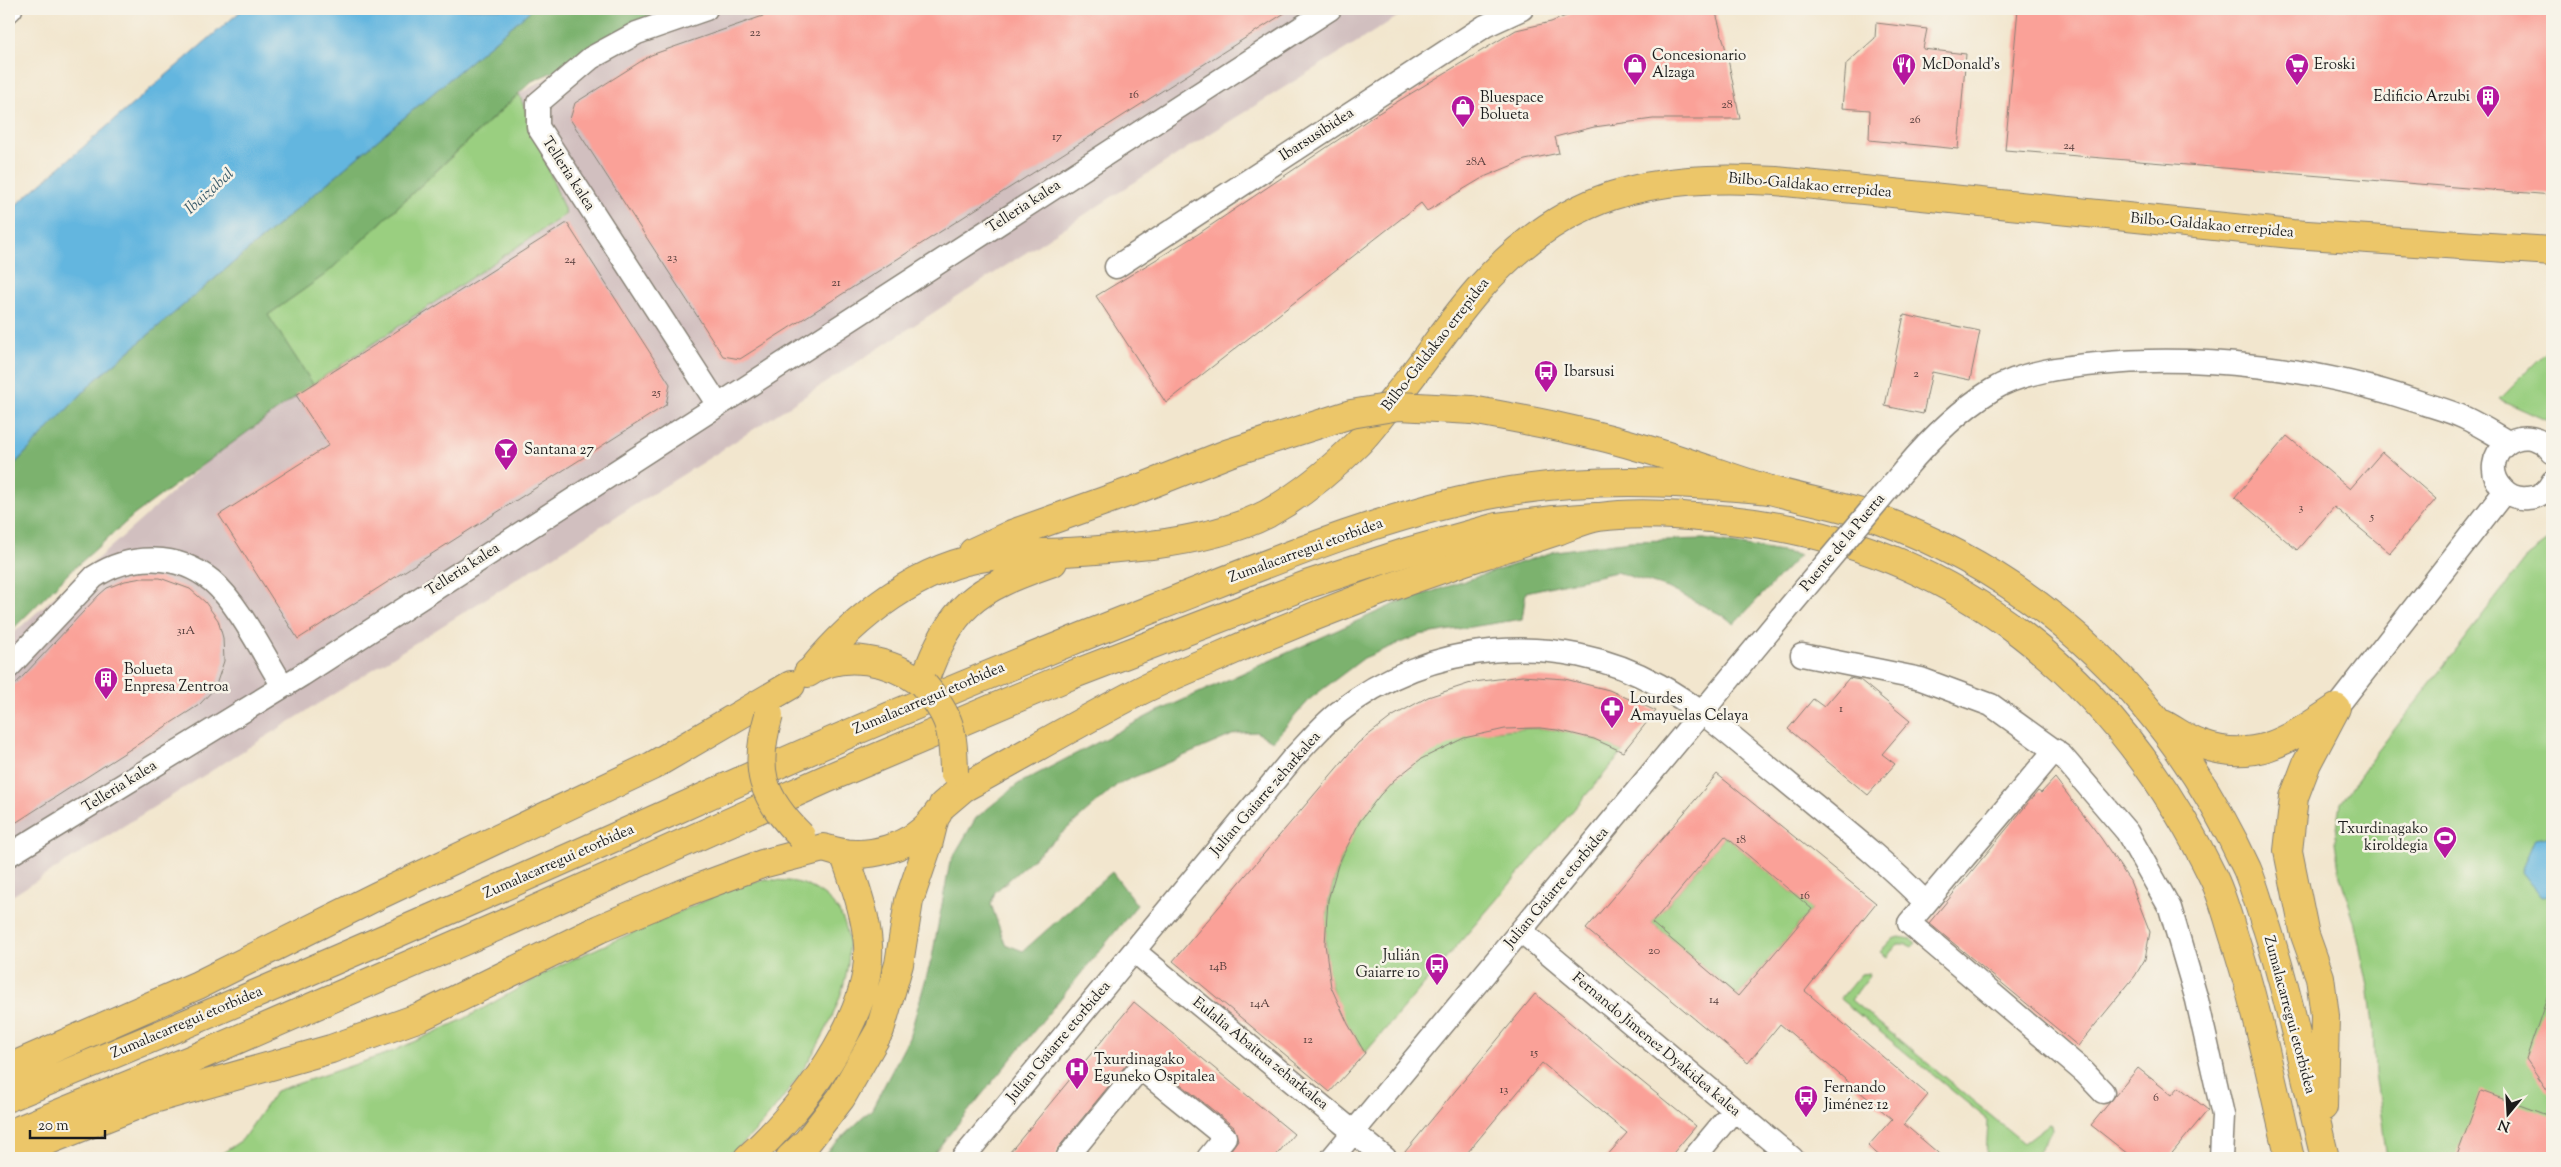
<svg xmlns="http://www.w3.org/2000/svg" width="2561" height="1167" font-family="'Sorts Mill Goudy',serif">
  <rect width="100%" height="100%" fill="#f7f3e8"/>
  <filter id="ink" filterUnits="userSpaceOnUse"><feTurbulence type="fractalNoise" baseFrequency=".02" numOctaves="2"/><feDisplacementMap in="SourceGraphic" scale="10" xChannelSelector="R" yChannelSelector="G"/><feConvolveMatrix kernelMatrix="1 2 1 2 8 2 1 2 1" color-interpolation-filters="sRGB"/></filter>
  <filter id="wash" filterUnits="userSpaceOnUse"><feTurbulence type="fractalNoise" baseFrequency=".0096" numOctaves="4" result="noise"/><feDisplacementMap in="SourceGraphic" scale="20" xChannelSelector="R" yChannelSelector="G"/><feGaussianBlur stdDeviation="1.12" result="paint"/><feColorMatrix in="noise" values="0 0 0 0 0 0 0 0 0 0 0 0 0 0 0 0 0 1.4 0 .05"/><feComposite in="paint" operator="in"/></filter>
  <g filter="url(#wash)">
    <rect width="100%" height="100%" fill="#f2e6ce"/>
    <path fill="#d1bfbf" d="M 668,9 L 1410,9 L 1192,145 L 711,457 L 9,898 L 9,637 L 210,459 L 313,384 L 566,215 L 519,94 Z"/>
    <path fill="#9acf80" stroke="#5b764e" d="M 519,94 L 566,214 L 313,384 L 268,315 L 326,274 Z
      M 2552,346 L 2552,423 L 2499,399 Z
      M 2552,538 L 2552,1158 L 2387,1158 L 2375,1073 L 2373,1025 L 2369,991 L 2354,920 L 2340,876 L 2335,842 L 2341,803 L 2377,752 L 2528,556 Z
      M 1540,728 C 1569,731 1597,738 1623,752 L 1365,1053 C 1353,1032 1337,1009 1331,985 C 1307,886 1365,769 1465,737 C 1489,730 1514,729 1540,728 Z
      M 1725,836 L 1812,909 L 1738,996 L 1652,923 Z
      M 766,879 C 779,881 796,880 808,886 C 916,935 782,1116 726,1158 L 215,1158 L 242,1140 L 276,1091 L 389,1053 L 464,1019 L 562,964 L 740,885 Z
      M 1899,937 L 1911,939 L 1916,943 L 1912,947 L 1906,944 L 1897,944 L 1887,957 L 1880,952 L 1892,939 Z
      M 1869,973 L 1870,975 L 1851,1000 L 2024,1143 L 2049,1124 L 2052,1125 L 2053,1130 L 2033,1158 L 1986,1158 L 1988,1120 L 1840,999 L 1861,974 Z"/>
    <path fill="#7bb26e" stroke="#4c6745" d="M 532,9 L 671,9 L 623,41 L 532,81 L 326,274 L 268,315 L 313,384 L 134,515 L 71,571 L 9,633 L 9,470 L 94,381 Z
      M 1704,539 L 1800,555 L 1734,624 L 1724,616 L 1668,588 L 1616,572 L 1526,592 L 1522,619 L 1419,635 L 1364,658 L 1311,698 L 1273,741 L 1256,732 L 1237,733 L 1118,784 L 995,892 L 991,904 L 1005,944 L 1023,951 L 1112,872 L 1137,905 L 930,1158 L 820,1158 L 872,1109 L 909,1038 L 932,957 L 950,862 L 976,818 L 1018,784 L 1150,715 L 1397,603 L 1556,551 L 1630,541 Z"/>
    <path fill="#63b6df" stroke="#40697e" d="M 243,9 L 532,9 L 94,381 L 9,470 L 9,211 Z
      M 2552,835 L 2552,896 L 2542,897 L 2521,871 L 2535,838 Z"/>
    <g id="blocks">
      <path fill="#faa198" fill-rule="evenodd" d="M 783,9 L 1291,9 L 740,359 L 723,356 L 570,119 L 575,103 L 651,55 Z
        M 1583,9 L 1715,9 L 1727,54 L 1740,119 L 1653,119 L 1594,127 L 1555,137 L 1559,153 L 1525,160 L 1484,177 L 1427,211 L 1421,203 L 1166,403 L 1096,296 L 1198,234 L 1372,117 L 1516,30 L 1551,22 Z
        M 2018,9 L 2552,9 L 2552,195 L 2005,150 Z
        M 1876,23 L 1927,29 L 1923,49 L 1966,54 L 1958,149 L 1869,140 L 1870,110 L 1842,108 L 1846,64 L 1875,38 Z
        M 567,223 L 670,384 L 666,405 L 298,639 L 219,515 L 329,445 L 296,395 Z
        M 1904,315 L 1980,331 L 1970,380 L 1932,372 L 1923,414 L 1885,406 Z
        M 2287,436 L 2350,489 L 2382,452 L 2436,499 L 2390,553 L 2334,507 L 2297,550 L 2235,497 Z
        M 142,578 L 160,578 L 190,589 L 205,602 L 218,620 L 223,638 L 224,661 L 215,688 L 199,705 L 9,827 L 9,691 L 99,595 L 107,588 L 125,581 Z
        M 1522,676 L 1565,679 L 1609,690 L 1656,711 L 1623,752 L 1594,739 L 1557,730 L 1540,728 L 1505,729 L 1464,738 L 1421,759 L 1394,780 L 1380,795 L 1360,821 L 1338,865 L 1328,900 L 1325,944 L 1331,987 L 1348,1024 L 1365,1053 L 1330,1092 L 1173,961 L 1358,743 L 1393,716 L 1428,697 L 1474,682 Z
        M 1849,678 L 1860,680 L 1910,721 L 1882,754 L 1895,764 L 1868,795 L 1788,729 L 1813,699 L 1824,707 Z
        M 1717,774 L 1876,903 L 1805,991 L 1928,1095 L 1904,1124 L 1944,1158 L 1882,1158 L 1868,1146 L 1892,1119 L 1780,1024 L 1748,1063 L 1586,929 ZM 1725,836 L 1812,909 L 1738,996 L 1652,923 Z
        M 2055,778 L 2101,838 L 2130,881 L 2150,932 L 2145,959 L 2135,976 L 2078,1046 L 1929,923 L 2038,791 L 2041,793 Z
        M 2549,992 L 2552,992 L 2552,1097 L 2526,1059 Z
        M 1535,994 L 1696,1126 L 1669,1158 L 1605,1158 L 1627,1133 L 1542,1063 L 1463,1158 L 1400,1158 Z
        M 1134,1002 L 1294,1134 L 1274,1158 L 1225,1158 L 1238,1140 L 1234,1127 L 1148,1058 L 1142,1055 L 1130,1060 L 1058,1148 L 1056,1158 L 1005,1158 Z
        M 2138,1068 L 2172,1095 L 2179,1087 L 2208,1110 L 2168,1158 L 2133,1158 L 2091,1125 Z
        M 2481,1091 L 2552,1117 L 2552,1158 L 2456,1158 Z"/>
    </g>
  </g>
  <g filter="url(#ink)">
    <use href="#blocks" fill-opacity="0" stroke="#878175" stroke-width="1"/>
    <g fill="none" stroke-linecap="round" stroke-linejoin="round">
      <g stroke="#878175" stroke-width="25">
        <path id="street" d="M 706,9 L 637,33 L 591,58 L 538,103 L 538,127 L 718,405
          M 9,11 L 11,9
          M 1116,267 L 1485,26 L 1522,9
          M 2552,452 C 2524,415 2473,457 2503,489 C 2509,496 2519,499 2528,498 C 2538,498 2548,491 2552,482
          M 1905,469 C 1931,438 1958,411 1992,390 C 2022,372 2063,367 2097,364 C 2202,354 2319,368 2419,402 C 2434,407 2450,411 2465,418 C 2480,425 2494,434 2508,442
          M 1802,655 L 1921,679 L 1991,705 L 2062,756 L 2127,832 L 2170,908 L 2197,1000 L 2223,1115 L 2221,1158
          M 9,667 L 94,577 C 130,553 178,553 212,581 C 239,604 264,656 283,686
          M 2336,708 L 2505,491
          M 2055,750 L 1909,923 L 2084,1072 L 2103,1092
          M 9,855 L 302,675 L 1330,9
          M 1521,931 L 1792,1158
          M 1134,951 L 1385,1158
          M 963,1158 L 1293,758 C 1308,743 1322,725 1339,712 C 1428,640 1559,629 1659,685 C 1703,709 1742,746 1782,778 C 1830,818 1881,857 1925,902
          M 1071,1158 L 1068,1156 L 1140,1068 L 1225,1137 L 1208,1158
          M 1332,1158 L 1781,617
          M 1694,1158 L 1733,1111"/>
      </g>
      <g stroke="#878175" stroke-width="30">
        <path id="primary" d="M 1472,410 C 1532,421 1591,432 1649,450 C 1689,462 1728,477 1767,489 C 1803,500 1841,505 1876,518 C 2048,581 2171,704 2247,869 C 2255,888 2260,909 2267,928 C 2291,1003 2306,1081 2325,1158
          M 973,552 L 1012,534 L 1138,489
          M 811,671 C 855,617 920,565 991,556 C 1015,553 1041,554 1065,552 C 1094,551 1122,548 1151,545 C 1190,540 1232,532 1267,514 C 1299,496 1331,470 1357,444 C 1372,429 1384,411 1397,395 C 1425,361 1449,323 1478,290 C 1563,192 1651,173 1776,181 L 2292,234 L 2552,251
          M 808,673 C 843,648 892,661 923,684 C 952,604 973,590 1053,562
          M 2163,724 C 2175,730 2187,740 2200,744 C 2256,765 2291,738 2335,709
          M 943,805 L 963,788 C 1022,756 1080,722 1140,691 C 1166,678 1194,667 1220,656 C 1301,620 1382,589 1465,561 C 1496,551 1527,541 1557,531 C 1571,526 1585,519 1599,517 C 1641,511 1688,516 1730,520 C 1955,543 2118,680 2214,879 C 2223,898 2228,918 2234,937 C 2258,1010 2272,1084 2290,1158
          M 827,849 C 865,862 915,848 938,813
          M 2323,1107 L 2325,1016 L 2320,977 L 2305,935 L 2288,851 L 2294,797 L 2307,763 L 2336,708
          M 748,1158 C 799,1113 873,1017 868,945 C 866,913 854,883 844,853
          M 790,1158 L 807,1142 L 841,1098 L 880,1030 L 899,964 L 909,901 L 928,845 L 935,817"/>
      </g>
      <g stroke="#878175" stroke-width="30">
        <path id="highway" d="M 9,1068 L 198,985 L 377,896 L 652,766 L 791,685
          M 9,1097 C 231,1007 450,911 669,813 C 830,740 992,672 1157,607 C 1265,565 1373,518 1488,495 C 1581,476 1676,481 1770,490
          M 9,1134 L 195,1058 L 512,920 L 826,779 L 1069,676 L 1309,584 L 1407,552 L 1497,527 L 1554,520 L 1596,517
          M 9,1156 L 150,1100 L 331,1049 L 420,1017 L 599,929 L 684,893 L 762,864 L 823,848"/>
      </g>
      <use href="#street" stroke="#fff" stroke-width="22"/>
      <use href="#primary" stroke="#ecc669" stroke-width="28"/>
      <use href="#highway" stroke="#ecc669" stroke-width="28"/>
      <g stroke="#878175" stroke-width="25" stroke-linecap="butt">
        <path id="street-bridge" d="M 1781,617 L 1905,469"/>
      </g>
      <g stroke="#878175" stroke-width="30" stroke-linecap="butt">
        <path id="primary-bridge" d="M 1138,489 L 1229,453 L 1351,414 L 1399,406 L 1472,410
          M 923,684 C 951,717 953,730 954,772
          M 769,715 C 753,769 761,797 801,836"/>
      </g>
      <use href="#street-bridge" stroke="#fff" stroke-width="22"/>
      <use href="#primary-bridge" stroke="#ecc669" stroke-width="28"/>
    </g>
  </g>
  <defs>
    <g id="shop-pin" transform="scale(1.25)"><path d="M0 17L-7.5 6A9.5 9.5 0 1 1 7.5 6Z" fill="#b5179e" stroke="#f7f3e8"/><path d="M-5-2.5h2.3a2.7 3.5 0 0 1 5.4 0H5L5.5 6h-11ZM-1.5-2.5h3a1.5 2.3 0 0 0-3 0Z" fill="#fff"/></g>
    <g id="restaurant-pin" transform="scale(1.25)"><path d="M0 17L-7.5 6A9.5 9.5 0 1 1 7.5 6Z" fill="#b5179e" stroke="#f7f3e8"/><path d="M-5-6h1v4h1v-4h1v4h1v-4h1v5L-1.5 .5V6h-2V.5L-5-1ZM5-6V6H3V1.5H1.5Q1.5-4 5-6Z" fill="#fff"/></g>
    <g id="supermarket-pin" transform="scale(1.25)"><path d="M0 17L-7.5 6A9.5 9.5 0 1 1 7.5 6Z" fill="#b5179e" stroke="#f7f3e8"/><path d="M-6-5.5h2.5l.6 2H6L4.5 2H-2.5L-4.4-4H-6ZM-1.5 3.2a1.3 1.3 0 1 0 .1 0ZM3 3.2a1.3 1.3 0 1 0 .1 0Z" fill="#fff"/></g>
    <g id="building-pin" transform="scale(1.25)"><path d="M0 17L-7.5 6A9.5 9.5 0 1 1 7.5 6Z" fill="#b5179e" stroke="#f7f3e8"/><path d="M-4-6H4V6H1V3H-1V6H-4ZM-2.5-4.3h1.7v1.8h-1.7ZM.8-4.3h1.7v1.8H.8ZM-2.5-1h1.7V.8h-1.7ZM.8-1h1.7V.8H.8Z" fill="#fff"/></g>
    <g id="bus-pin" transform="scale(1.25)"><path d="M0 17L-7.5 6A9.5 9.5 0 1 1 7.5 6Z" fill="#b5179e" stroke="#f7f3e8"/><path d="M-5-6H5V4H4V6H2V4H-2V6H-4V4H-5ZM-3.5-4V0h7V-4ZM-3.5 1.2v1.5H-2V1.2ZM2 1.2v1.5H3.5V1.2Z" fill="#fff"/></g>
    <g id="bar-pin" transform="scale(1.25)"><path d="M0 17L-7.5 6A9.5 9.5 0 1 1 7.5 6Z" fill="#b5179e" stroke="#f7f3e8"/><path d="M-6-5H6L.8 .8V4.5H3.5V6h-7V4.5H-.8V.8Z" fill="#fff"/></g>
    <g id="pharmacy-pin" transform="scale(1.25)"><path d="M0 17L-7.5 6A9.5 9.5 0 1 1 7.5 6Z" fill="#b5179e" stroke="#f7f3e8"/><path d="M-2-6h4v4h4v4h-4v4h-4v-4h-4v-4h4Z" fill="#fff"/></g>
    <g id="stadium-pin" transform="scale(1.25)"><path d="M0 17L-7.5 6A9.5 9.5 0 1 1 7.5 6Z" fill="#b5179e" stroke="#f7f3e8"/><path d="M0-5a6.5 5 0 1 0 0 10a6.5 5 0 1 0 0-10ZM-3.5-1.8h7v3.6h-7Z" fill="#fff"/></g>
    <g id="hospital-pin" transform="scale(1.25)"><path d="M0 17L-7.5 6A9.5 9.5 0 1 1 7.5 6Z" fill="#b5179e" stroke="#f7f3e8"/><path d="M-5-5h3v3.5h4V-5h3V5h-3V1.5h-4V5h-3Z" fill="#fff"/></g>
  </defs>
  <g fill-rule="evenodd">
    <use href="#shop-pin" x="1635" y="65"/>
    <use href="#restaurant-pin" x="1904" y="65"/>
    <use href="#supermarket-pin" x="2297" y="65"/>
    <use href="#building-pin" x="2488" y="97"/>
    <use href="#shop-pin" x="1463" y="107"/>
    <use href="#bus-pin" x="1546" y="372"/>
    <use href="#bar-pin" x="506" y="450"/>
    <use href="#building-pin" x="106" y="679"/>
    <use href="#pharmacy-pin" x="1612" y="708"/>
    <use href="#stadium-pin" x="2445" y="838"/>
    <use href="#bus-pin" x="1437" y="965"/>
    <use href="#hospital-pin" x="1077" y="1069"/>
    <use href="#bus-pin" x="1806" y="1097"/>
  </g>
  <g text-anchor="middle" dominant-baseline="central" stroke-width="5" stroke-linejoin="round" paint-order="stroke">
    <g font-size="12" fill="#543d3b">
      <text x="755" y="33">22</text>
      <text x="1134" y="95">16</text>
      <text x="1727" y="105">28</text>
      <text x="1915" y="120">26</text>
      <text x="1057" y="137">17</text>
      <text x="2069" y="146">24</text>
      <text x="1476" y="162">28A</text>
      <text x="672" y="258">23</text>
      <text x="570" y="260">24</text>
      <text x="836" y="283">21</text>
      <text x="1916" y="374">2</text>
      <text x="656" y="393">25</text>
      <text x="2301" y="508">3</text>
      <text x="2372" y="517">5</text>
      <text x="186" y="631">31A</text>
      <text x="1841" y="709">1</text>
      <text x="1741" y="840">18</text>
      <text x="1805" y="896">16</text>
      <text x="1654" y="951">20</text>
      <text x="1218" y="967">14B</text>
      <text x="1714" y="1000">14</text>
      <text x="1260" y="1004">14A</text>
      <text x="1308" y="1040">12</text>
      <text x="1534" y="1053">15</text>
      <text x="1504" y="1090">13</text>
      <text x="2156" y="1098">6</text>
    </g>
    <g font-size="15" fill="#1c1c1c" stroke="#f7f3e8" text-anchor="start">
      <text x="1652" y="56">Concesionario<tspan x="1652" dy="17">Alzaga</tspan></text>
      <text x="1922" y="65">McDonald's</text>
      <text x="2314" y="65">Eroski</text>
      <text x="2470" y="97" text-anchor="end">Edificio Arzubi</text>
      <text x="1480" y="98">Bluespace<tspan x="1480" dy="17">Bolueta</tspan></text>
      <text x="1564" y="372">Ibarsusi</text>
      <text x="524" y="450">Santana 27</text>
      <text x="124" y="670">Bolueta<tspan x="124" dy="17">Enpresa Zentroa</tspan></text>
      <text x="1630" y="699">Lourdes<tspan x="1630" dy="17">Amayuelas Celaya</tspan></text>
      <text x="2428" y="829" text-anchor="end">Txurdinagako<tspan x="2428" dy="17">kiroldegia</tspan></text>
      <text x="1420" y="956" text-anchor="end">Julián<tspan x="1420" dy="17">Gaiarre 10</tspan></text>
      <text x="1094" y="1060">Txurdinagako<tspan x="1094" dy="17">Eguneko Ospitalea</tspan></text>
      <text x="1824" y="1088">Fernando<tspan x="1824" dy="17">Jiménez 12</tspan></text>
    </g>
    <g font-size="15" fill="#1c1c1c" stroke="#f7f3e8">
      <text transform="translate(1317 135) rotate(-33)">Ibarsusibidea</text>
      <text transform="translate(568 174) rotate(57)">Telleria kalea</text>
      <text transform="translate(1810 186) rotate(5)">Bilbo-Galdakao errepidea</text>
      <text transform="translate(1024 207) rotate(-33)">Telleria kalea</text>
      <text transform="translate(2212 226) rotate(5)">Bilbo-Galdakao errepidea</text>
      <text transform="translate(1436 345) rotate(-52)">Bilbo-Galdakao errepidea</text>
      <text transform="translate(1843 543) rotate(-50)">Puente de la Puerta</text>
      <text transform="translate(1306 551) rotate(-20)">Zumalacarregui etorbidea</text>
      <text transform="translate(463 570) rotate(-33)">Telleria kalea</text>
      <text transform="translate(929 699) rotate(-23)">Zumalacarregui etorbidea</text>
      <text transform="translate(120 787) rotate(-32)">Telleria kalea</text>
      <text transform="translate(1266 794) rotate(-49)">Julian Gaiarre zeharkalea</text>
      <text transform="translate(559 862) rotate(-24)">Zumalacarregui etorbidea</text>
      <text transform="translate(1557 888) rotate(-50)">Julian Gaiarre etorbidea</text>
      <text transform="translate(2289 1015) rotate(75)">Zumalacarregui etorbidea</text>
      <text transform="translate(187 1023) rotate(-23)">Zumalacarregui etorbidea</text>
      <text transform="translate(1059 1042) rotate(-50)">Julian Gaiarre etorbidea</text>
      <text transform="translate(1656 1045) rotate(40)">Fernando Jimenez Dyakidea kalea</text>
      <text transform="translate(1260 1054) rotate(39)">Eulalia Abaitua zeharkalea</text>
    </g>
    <g font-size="16" font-style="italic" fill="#385a6a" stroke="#f7f3e8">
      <text transform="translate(210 192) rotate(-42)">Ibaizabal</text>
    </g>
  </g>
  <rect width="2561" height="1167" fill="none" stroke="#f7f3e8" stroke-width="30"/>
  <g transform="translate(2508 1114) rotate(198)" stroke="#f7f3e8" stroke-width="4" paint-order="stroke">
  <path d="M0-4L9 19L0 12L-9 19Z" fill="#1c1c1c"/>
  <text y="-8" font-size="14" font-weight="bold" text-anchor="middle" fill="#1c1c1c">N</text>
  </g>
  <path d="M30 1130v8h75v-8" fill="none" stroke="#1c1c1c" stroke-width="2.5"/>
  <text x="38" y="1130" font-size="15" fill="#1c1c1c" stroke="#f7f3e8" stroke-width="4" paint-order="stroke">20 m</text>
</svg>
